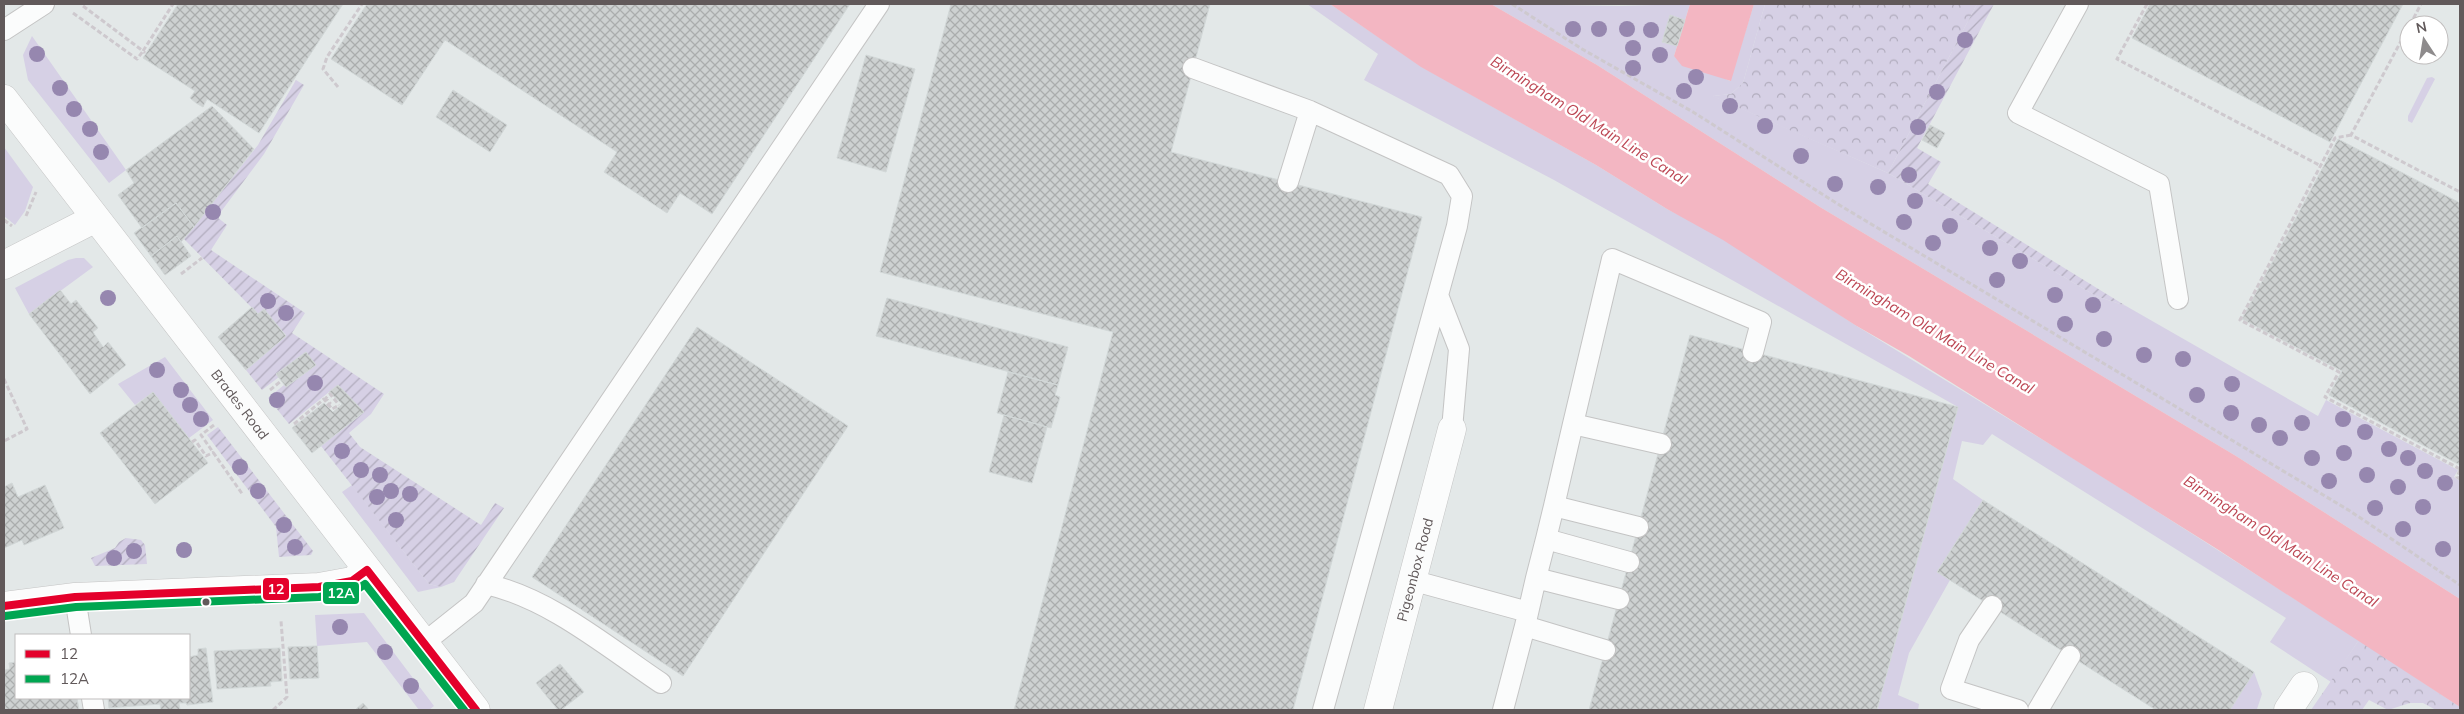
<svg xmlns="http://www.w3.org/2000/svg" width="2464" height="714" font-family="Mulish,sans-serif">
  <defs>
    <pattern id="forest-crowns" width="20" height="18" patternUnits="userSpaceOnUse" patternTransform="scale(1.25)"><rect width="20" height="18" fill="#d6d0e5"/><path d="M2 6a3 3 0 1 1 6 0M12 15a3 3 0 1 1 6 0" fill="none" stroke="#b1acbd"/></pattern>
    <pattern id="garden-furrows" width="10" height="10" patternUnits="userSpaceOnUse" patternTransform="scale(1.25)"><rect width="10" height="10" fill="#d6d0e5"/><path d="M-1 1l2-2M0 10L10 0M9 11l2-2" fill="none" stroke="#b1acbd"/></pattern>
    <pattern id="building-cross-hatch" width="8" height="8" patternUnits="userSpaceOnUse" patternTransform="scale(1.25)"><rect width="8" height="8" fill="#cdd1d1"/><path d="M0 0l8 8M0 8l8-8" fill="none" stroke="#aaadad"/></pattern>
  </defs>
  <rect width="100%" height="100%" fill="#e3e8e8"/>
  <path fill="#d6d0e5" d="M 1307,4 L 1330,4 L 1422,67 L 1596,165 L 1667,209 L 1728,240 L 1855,325 L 2084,465 L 2359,640 L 2331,682 L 2270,642 L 2286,618 L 1992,434 L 1983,445 L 1962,441 L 1953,479 L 1983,500 L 1937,572 L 1950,580 L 1909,653 L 1898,695 L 1919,704 L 1918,710 L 1877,710 L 1958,407 L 1554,180 L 1364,80 L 1378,54 Z
    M 1491,4 L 1619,6 L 1690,4 L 1685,20 L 1670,16 L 1662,42 L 1677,46 L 1674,56 L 1730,81 L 1754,4 L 1765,4 L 1743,83 L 1731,94 L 1713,96 L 1888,173 L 2096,296 L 2126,306 L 2318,416 L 2326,400 L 2458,470 L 2454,477 L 2460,481 L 2460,599 L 2236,456 L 1820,207 L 1597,65 Z
    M 32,36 L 126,170 L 109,183 L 28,80 L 23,55 Z
    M 2432,77 L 2435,79 L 2412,123 L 2408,121 L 2408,116 L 2427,78 Z
    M 4,147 L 33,187 L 25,211 L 15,225 L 4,216 Z
    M 76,258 L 84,258 L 93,267 L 29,314 L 15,288 L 68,260 Z
    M 165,357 L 213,420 L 189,438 L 153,392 L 135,405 L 118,384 Z
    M 352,485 L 429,584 L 441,587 L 418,592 L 342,492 Z
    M 364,613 L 434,706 L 429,710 L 419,710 L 367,642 L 317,646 L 315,615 Z
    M 2254,672 L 2262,694 L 2257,709 L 2230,710 Z"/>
  <path fill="url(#forest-crowns)" d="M 1765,4 L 1977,4 L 1888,173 L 1712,96 L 1731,94 L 1743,83 Z
    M 2359,640 L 2460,707 L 2460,710 L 2436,710 L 2423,703 L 2410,703 L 2388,710 L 2369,700 L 2362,710 L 2311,710 Z"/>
  <path fill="url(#garden-furrows)" d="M 1977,4 L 1994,4 L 1917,148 L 1941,162 L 1928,184 L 2126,306 L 2096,296 L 1888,173 Z
    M 296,80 L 304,85 L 264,154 L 217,217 L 227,225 L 211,250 L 305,313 L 292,333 L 384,394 L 371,414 L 349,433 L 360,447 L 481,525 L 495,503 L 504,508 L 454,582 L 441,587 L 429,584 L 321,446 L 364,412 L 338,385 L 289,424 L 268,398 L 284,385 L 286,387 L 315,365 L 306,352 L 277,374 L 279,377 L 262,390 L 246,370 L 286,335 L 264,310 L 258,314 L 184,239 L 258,145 Z
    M 218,427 L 313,551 L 311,555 L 279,557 L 276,527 L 207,435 Z
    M 126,538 L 141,540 L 145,545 L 147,564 L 95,566 L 91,558 L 115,548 L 119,542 Z"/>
  <path fill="#f3b6c2" d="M 1330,4 L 1491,4 L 1597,65 L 1820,207 L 2236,456 L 2460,599 L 2460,707 L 2217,549 L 1909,356 L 1855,325 L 1723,240 L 1667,209 L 1596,165 L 1421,67 Z
    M 1690,4 L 1754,4 L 1731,81 L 1682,66 L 1674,56 Z"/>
  <path fill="url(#building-cross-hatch)" stroke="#d2d8d8" d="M 178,4 L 343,4 L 259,133 L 207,99 L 203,107 L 196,103 L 190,98 L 195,91 L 143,58 Z
    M 367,4 L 850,4 L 712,214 L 680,193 L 667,213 L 604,172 L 617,152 L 445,40 L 402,105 L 331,59 Z
    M 951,4 L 1210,4 L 1171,152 L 1422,217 L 1293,710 L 1014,710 L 1113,332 L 880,272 Z
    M 2150,4 L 2403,4 L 2330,142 L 2132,38 Z
    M 1670,15 L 1685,20 L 1677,46 L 1662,42 Z
    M 866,55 L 915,69 L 886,172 L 837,158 Z
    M 453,90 L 507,125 L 490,152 L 436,117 Z
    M 212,106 L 254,149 L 194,227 L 176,203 L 142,228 L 118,195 L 134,183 L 126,170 Z
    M 1930,125 L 1945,133 L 1937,148 L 1922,140 Z
    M 2338,139 L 2460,203 L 2460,465 L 2329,395 L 2342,371 L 2242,319 Z
    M 176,203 L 194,227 L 181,242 L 177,236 L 151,256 L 134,233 Z
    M 177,236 L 191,256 L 165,275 L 151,256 Z
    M 60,290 L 71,304 L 76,300 L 98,328 L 93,332 L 103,347 L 108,342 L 126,365 L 90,394 L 29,314 Z
    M 887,298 L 1068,347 L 1058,385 L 876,336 Z
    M 252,307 L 258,314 L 264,309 L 286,336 L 246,370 L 218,337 Z
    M 697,327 L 848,426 L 683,676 L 532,577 Z
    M 1690,335 L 1958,407 L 1877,710 L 1589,710 Z
    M 306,352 L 316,365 L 286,387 L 276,374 Z
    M 1008,372 L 1058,385 L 1055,395 L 1060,397 L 1051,428 L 997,413 Z
    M 338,385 L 364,412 L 312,453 L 292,428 L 324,403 L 333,412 L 342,404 L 329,392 Z
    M 153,392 L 208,463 L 155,504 L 100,433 Z
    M 1004,415 L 1047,427 L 1032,483 L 989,472 Z
    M 12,483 L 18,497 L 45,485 L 64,528 L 24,545 L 22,540 L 4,548 L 4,487 Z
    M 1983,500 L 2254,672 L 2230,710 L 2156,710 L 1937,572 Z
    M 317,646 L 319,678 L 290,679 L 288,647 Z
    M 206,648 L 213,702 L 187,705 L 186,703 L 179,703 L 180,710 L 161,710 L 160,704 L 109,708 L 108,698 L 189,698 L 189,657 L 198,655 L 198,649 Z
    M 280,648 L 282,681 L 270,682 L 271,686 L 217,689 L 214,651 Z
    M 16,662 L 16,698 L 77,698 L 79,710 L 4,710 L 4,670 L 10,669 L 9,663 Z
    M 560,664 L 584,692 L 561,710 L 558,710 L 536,683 Z
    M 363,703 L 369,710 L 355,710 Z"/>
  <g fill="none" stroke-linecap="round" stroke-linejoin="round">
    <g stroke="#c4c4c4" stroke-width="22">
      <path id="lane" d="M 2078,4 L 2018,113 L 2159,184 L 2178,299
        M 4,30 L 44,4
        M 1193,68 L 1310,111 L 1288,182
        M 1310,111 L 1449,175 L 1462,196 L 1457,226 L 1438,295 L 1459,349 L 1452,429
        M 1573,424 L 1612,259 L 1761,322 L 1753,352
        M 1554,506 L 1573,424 L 1661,444
        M 1546,539 L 1554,506 L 1638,527
        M 1536,578 L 1546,539 L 1629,562
        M 1411,580 L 1528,612
        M 486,584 C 551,599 607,647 661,683
        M 75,597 L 81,635
        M 1992,606 L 1969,640 L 1951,689 L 2018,710
        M 1525,626 L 1536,578 L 1619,599
        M 425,642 L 474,603 L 879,4
        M 92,698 L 94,710
        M 1323,710 L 1438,295
        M 1503,710 L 1525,626 L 1605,650
        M 2038,710 L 2070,656"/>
    </g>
    <g stroke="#c4c4c4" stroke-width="29">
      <g id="street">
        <path d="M 4,265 L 94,219"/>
        <path d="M 4,606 L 75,597 L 319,587 L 352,581 L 367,570"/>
        <path id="s1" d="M 1378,710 L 1452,429"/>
        <path d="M 2288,710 L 2304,686"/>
      </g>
    </g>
    <g stroke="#c5c5c5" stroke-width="29">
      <g id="secondary">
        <path id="s2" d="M 4,99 L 476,710"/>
      </g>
    </g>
    <path stroke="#cec9ce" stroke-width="3" stroke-dasharray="5 2.5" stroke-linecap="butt" d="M 1512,4 L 1582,49 L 1693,112 L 1841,206 L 2350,511 L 2460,585
      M 2147,4 L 2117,59 L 2321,166
      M 83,6 L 143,51 L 173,4
      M 73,13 L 137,59 L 143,51 L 145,53
      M 2410,25 L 2421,4
      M 2409,26 L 2351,135 L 2460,192
      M 338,87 L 323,69 L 327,57 L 362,4
      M 2351,135 L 2335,138 L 2240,320 L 2339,372 L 2325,397 L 2460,469
      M 26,216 L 36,192
      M 4,220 L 12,226
      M 181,274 L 202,258
      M 4,379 L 27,429 L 4,441
      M 270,390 L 281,381
      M 294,424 L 324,399 L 332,409 L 339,405
      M 214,425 L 201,435 L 243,495
      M 192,442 L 195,440 L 206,456 L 214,452
      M 2460,470 L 2457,477 L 2460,479
      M 273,710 L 287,697 L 281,621"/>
    <use href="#lane" stroke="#fbfcfc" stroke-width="20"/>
    <use href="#street" stroke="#fbfcfc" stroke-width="28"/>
    <use href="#secondary" stroke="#fbfcfc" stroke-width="28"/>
    <path stroke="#cec9ce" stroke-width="3" stroke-dasharray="5 2.5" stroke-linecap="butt" d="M 327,406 L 330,403 L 326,398 L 330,394 L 339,405"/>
    <g stroke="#fff" stroke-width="11">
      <path id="bus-1" d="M 4,606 L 75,597 L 319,587 L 352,581 L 367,570 L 476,710"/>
    </g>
    <g stroke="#fff" stroke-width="11">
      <path id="bus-2" d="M 5,616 L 76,607 L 319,597 L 355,591 L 365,584 L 464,710"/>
    </g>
    <use href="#bus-1" stroke="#e4002b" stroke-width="8"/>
    <use href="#bus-2" stroke="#00a651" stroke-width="8"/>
  </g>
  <g fill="#9687af">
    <circle cx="1573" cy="29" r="8"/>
    <circle cx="1599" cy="29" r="8"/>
    <circle cx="1627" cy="29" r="8"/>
    <circle cx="1651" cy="30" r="8"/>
    <circle cx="1965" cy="40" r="8"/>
    <circle cx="1633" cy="48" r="8"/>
    <circle cx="37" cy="54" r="8"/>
    <circle cx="1660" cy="55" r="8"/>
    <circle cx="1633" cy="68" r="8"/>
    <circle cx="1696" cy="77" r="8"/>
    <circle cx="60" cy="88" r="8"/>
    <circle cx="1684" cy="91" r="8"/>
    <circle cx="1937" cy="92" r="8"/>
    <circle cx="1730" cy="106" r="8"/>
    <circle cx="74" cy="109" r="8"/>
    <circle cx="1765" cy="126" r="8"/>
    <circle cx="1918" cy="127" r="8"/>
    <circle cx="90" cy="129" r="8"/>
    <circle cx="101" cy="152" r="8"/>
    <circle cx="1801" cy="156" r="8"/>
    <circle cx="1909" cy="175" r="8"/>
    <circle cx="1835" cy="184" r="8"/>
    <circle cx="1878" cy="187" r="8"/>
    <circle cx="1915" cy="201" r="8"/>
    <circle cx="213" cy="212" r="8"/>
    <circle cx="1904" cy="222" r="8"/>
    <circle cx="1950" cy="226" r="8"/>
    <circle cx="1933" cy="243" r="8"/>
    <circle cx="1990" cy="248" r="8"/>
    <circle cx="2020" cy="261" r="8"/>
    <circle cx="1997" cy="280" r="8"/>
    <circle cx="2055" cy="295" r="8"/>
    <circle cx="108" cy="298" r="8"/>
    <circle cx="268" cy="301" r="8"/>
    <circle cx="2093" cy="305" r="8"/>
    <circle cx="286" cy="313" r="8"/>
    <circle cx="2065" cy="324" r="8"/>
    <circle cx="2104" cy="339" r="8"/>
    <circle cx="2144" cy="355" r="8"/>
    <circle cx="2183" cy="359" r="8"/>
    <circle cx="157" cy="370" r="8"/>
    <circle cx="315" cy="383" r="8"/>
    <circle cx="2232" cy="384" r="8"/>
    <circle cx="181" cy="390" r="8"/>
    <circle cx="2197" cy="395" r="8"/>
    <circle cx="277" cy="400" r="8"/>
    <circle cx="190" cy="405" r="8"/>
    <circle cx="2231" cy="413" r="8"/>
    <circle cx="201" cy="419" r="8"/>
    <circle cx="2343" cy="419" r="8"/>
    <circle cx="2302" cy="423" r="8"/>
    <circle cx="2259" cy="425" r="8"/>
    <circle cx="2365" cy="432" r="8"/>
    <circle cx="2280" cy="438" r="8"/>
    <circle cx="2389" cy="449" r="8"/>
    <circle cx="342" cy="451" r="8"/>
    <circle cx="2344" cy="453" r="8"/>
    <circle cx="2312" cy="458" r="8"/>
    <circle cx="2408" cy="458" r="8"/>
    <circle cx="240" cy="467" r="8"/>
    <circle cx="361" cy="470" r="8"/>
    <circle cx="2425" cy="471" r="8"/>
    <circle cx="380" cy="475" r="8"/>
    <circle cx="2367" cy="475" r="8"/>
    <circle cx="2329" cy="481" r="8"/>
    <circle cx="2445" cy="483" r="8"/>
    <circle cx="2398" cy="487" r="8"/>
    <circle cx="258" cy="491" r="8"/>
    <circle cx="391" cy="491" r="8"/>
    <circle cx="410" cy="494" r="8"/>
    <circle cx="377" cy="497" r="8"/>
    <circle cx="2423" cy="507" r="8"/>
    <circle cx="2375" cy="508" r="8"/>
    <circle cx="396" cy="520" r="8"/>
    <circle cx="284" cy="525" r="8"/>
    <circle cx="2403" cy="529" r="8"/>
    <circle cx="295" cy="547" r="8"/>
    <circle cx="2443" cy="549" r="8"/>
    <circle cx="184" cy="550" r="8"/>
    <circle cx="134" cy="551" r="8"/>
    <circle cx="114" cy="558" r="8"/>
    <circle cx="340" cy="627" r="8"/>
    <circle cx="385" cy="652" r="8"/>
    <circle cx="411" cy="686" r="8"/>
  </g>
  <circle fill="#61595a" stroke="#fff" stroke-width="2" cx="206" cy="602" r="4.5"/>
  <g text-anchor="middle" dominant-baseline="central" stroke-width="5" stroke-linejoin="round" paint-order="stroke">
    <g font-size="14" fill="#61595a" stroke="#fff">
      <text stroke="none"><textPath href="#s2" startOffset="386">Brades Road</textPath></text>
      <text stroke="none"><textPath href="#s1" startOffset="145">Pigeonbox Road</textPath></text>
    </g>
    <g font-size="15" font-style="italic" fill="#bc4653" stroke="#fff">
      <text transform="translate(1589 120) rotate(32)">Birmingham Old Main Line Canal</text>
      <text transform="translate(1935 331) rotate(31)">Birmingham Old Main Line Canal</text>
      <text transform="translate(2281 541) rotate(33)">Birmingham Old Main Line Canal</text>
    </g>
  </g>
  <g stroke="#fff" stroke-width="2">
    <rect x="262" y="577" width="28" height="24" rx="5" fill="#e4002b"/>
    <rect x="322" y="581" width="38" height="24" rx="5" fill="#00a651"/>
  </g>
  <g font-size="14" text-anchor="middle" font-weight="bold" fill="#fff">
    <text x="276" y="594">12</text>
    <text x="341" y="598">12A</text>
  </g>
  <rect width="2464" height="714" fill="none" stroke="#61595a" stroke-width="10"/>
  <rect x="15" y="634" width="175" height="65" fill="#ffffff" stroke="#c0bdbd"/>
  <rect x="25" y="650" width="25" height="8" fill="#e4002b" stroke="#c0bdbd"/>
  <text x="60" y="659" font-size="15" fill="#61595a">12</text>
  <rect x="25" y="675" width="25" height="8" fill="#00a651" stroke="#c0bdbd"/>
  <text x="60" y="684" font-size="15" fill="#61595a">12A</text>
  <g transform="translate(2424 40) rotate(348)"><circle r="24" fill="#ffffff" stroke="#c0bdbd"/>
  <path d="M0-4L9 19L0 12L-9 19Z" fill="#8e8b8c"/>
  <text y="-8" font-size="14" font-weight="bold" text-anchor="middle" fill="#61595a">N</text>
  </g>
</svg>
